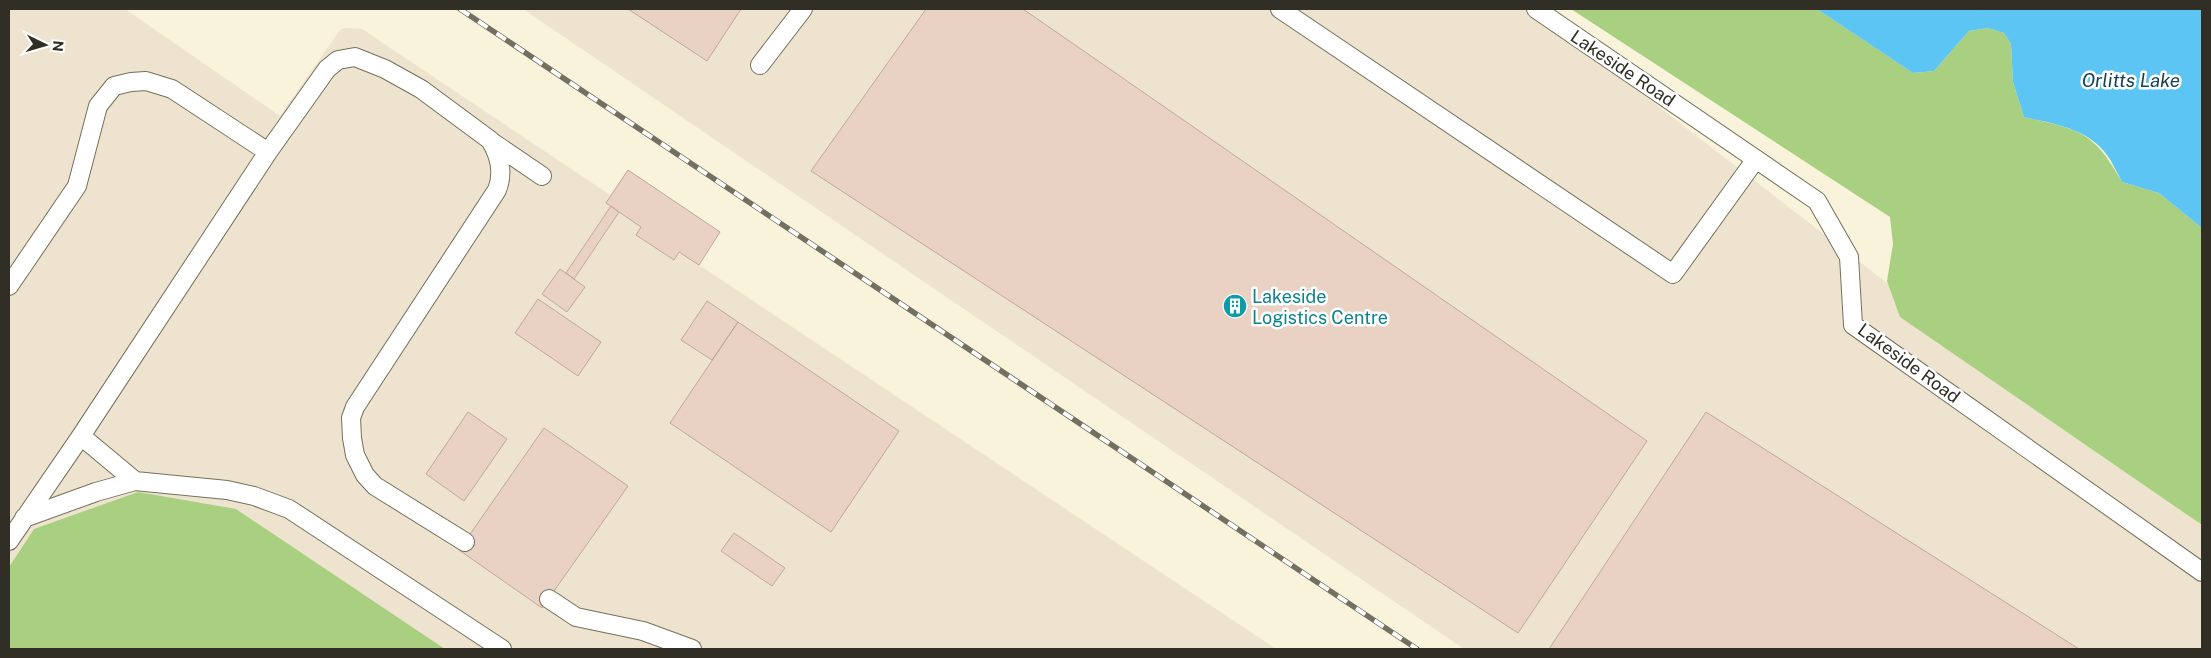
<svg xmlns="http://www.w3.org/2000/svg" width="2211" height="658" font-family="'Public Sans',sans-serif">
  <rect width="100%" height="100%" fill="#f8f3da"/>
  <path fill="#eee3cf" d="M 9,9 L 125,9 L 280,116 L 340,30 L 345,28 L 362,29 L 610,195 L 628,170 L 720,232 L 699,265 L 1276,649 L 445,649 L 236,509 L 34,529 L 9,567 Z
    M 523,9 L 1532,9 L 2202,526 L 2202,649 L 1464,649 Z"/>
  <path fill="#a9d080" d="M 1571,9 L 1817,9 L 1913,73 L 1934,71 L 1969,31 L 1988,28 L 2004,33 L 2011,44 L 2013,82 L 2024,117 C 2079,130 2093,130 2122,182 L 2159,193 L 2202,228 L 2202,525 L 1900,317 L 1887,281 L 1893,244 L 1890,217 Z
    M 138,492 L 236,509 L 445,649 L 9,649 L 9,567 L 34,529 Z"/>
  <path fill="#5cc5f4" d="M 1817,9 L 2202,9 L 2202,228 L 2159,193 L 2122,182 C 2117,173 2113,163 2107,155 C 2087,128 2054,124 2024,117 L 2013,82 L 2011,44 L 2004,33 L 1988,28 L 1969,31 L 1934,71 L 1913,73 Z"/>
  <path fill="#e9d2c3" stroke="#bfa89a" d="M 628,9 L 741,9 L 707,61 Z
    M 926,9 L 1023,9 L 1647,441 L 1518,633 L 811,171 Z
    M 628,170 L 720,232 L 699,265 L 679,252 L 674,260 L 636,235 L 641,227 L 606,203 Z
    M 611,206 L 619,212 L 574,279 L 566,273 Z
    M 560,269 L 585,287 L 567,312 L 542,294 Z
    M 538,299 L 601,342 L 578,376 L 515,333 Z
    M 707,301 L 738,322 L 712,360 L 681,340 Z
    M 738,322 L 899,431 L 831,532 L 670,423 Z
    M 468,412 L 507,439 L 464,501 L 426,474 Z
    M 1706,412 L 2079,649 L 1549,649 Z
    M 544,428 L 628,486 L 542,608 L 459,550 Z
    M 734,533 L 785,568 L 772,586 L 721,551 Z"/>
  <g fill="none" stroke-linecap="round" stroke-linejoin="round">
    <g stroke="#75705a" stroke-width="20">
      <path id="service" d="M 1280,9 L 1673,274 L 1756,159
        M 1536,9 L 1817,201 L 1849,257 L 1853,325 L 2202,572
        M 760,65 L 803,9
        M 492,142 L 542,176
        M 9,286 L 77,186 L 98,106 L 114,86 L 131,82 L 146,81 L 172,89 L 268,152
        M 81,436 L 135,481
        M 24,518 L 96,492 L 135,481 L 227,490 L 254,496 L 289,509 L 502,649
        M 9,541 L 81,436 L 268,152 L 327,69 L 338,60 L 355,57 L 385,69 L 421,89 L 490,140 C 500,156 504,172 497,190 L 355,407 L 351,418 L 352,438 L 355,455 L 365,475 L 375,486 L 465,542
        M 549,599 L 576,617 L 643,631 L 692,649"/>
    </g>
    <use href="#service" stroke="#fff" stroke-width="18"/>
    <g stroke="#737062" stroke-width="5.5">
      <path id="rail" d="M 460,9 L 1417,649"/>
    </g>
    <use href="#rail" stroke="#fff" stroke-width="4" stroke-dasharray="11" stroke-linecap="butt"/>
  </g>
  <defs>
    <g id="building-disc" transform="scale(1.25)"><circle r="9.5" fill="#0f9aa8" stroke="#fff"/><path d="M-4-6H4V6H1V3H-1V6H-4ZM-2.5-4.3h1.7v1.8h-1.7ZM.8-4.3h1.7v1.8H.8ZM-2.5-1h1.7V.8h-1.7ZM.8-1h1.7V.8H.8Z" fill="#fff"/></g>
  </defs>
  <g fill-rule="evenodd">
    <use href="#building-disc" x="1235" y="306"/>
  </g>
  <g text-anchor="middle" dominant-baseline="central" stroke-width="5" stroke-linejoin="round" paint-order="stroke">
    <g font-size="18" fill="#302e25" stroke="#fff">
      <text transform="translate(1623 68) rotate(34)">Lakeside Road</text>
      <text transform="translate(1909 363) rotate(36)">Lakeside Road</text>
    </g>
    <g font-size="18" fill="#0d838f" stroke="#fff" text-anchor="start">
      <text x="1252" y="296">Lakeside<tspan x="1252" dy="21">Logistics Centre</tspan></text>
    </g>
    <g font-size="19" font-style="italic" fill="#154256" stroke="#fff">
      <text x="2131" y="80">Orlitts Lake</text>
    </g>
  </g>
  <rect width="2211" height="658" fill="none" stroke="#302e25" stroke-width="20"/>
  <g transform="translate(45 45) rotate(95)" stroke="#ffffff" stroke-width="4" paint-order="stroke">
  <path d="M0-4L9 19L0 12L-9 19Z" fill="#302e25"/>
  <text y="-8" font-size="14" font-weight="bold" text-anchor="middle" fill="#302e25">N</text>
  </g>
</svg>
